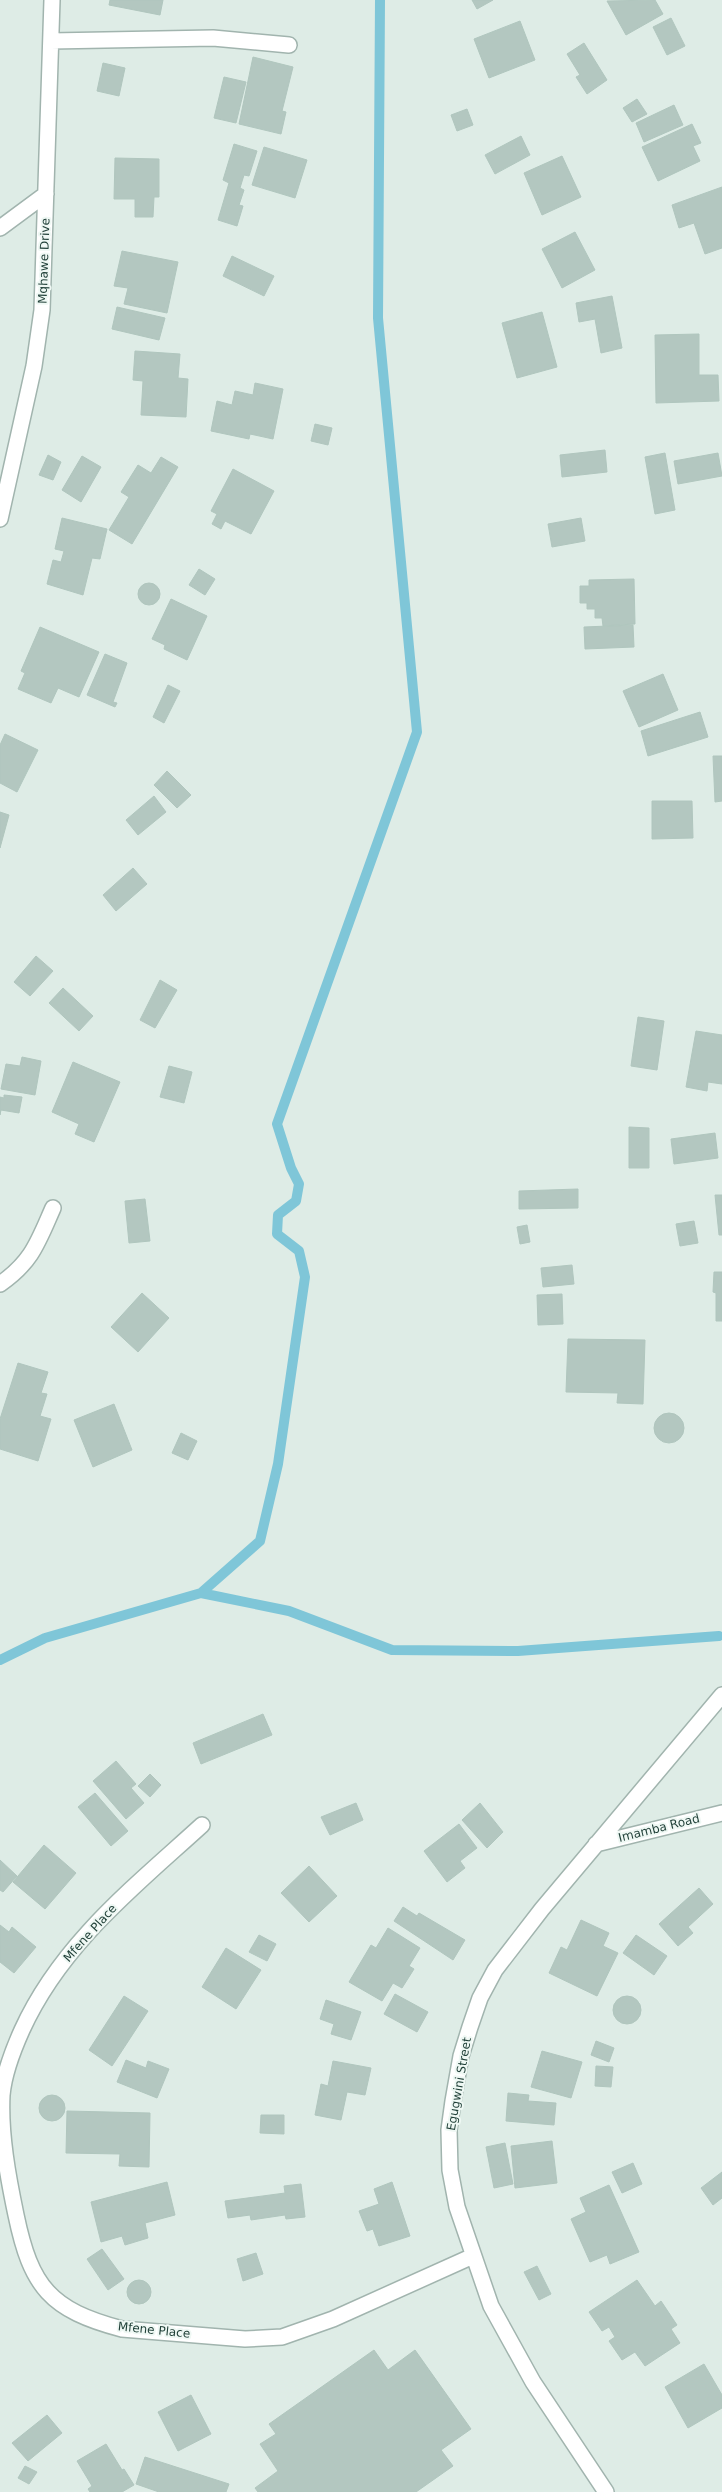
<svg xmlns="http://www.w3.org/2000/svg" width="722" height="2492" font-family="'DejaVu Sans',sans-serif">
  <rect width="100%" height="100%" fill="#deece6"/>
  <g fill="none" stroke-linecap="round" stroke-linejoin="round">
    <path stroke="#7fc6d8" stroke-width="10" d="M 201,1593 L 289,1611 L 392,1650 L 518,1651 L 719,1636
      M 0,1660 L 45,1638 L 201,1593 L 260,1541 L 278,1464 L 305,1277 L 299,1251 L 277,1234 L 278,1215 L 296,1201 L 299,1184 L 291,1168 L 277,1124 L 417,732 L 378,318 L 380,0"/>
  </g>
  <path fill="#b3c7c0" stroke="#b0c6be" d="M 110,0 L 163,0 L 160,15 L 109,5 Z
    M 472,0 L 493,0 L 477,9 Z
    M 655,0 L 663,14 L 626,35 L 607,1 Z
    M 671,18 L 685,46 L 667,55 L 653,27 Z
    M 520,21 L 535,60 L 489,78 L 474,39 Z
    M 584,43 L 607,80 L 587,94 L 576,77 L 580,75 L 567,54 Z
    M 253,57 L 293,67 L 282,111 L 286,112 L 281,134 L 239,124 Z
    M 103,63 L 125,68 L 119,96 L 97,91 Z
    M 224,77 L 246,82 L 236,123 L 214,118 Z
    M 637,99 L 647,114 L 632,122 L 623,108 Z
    M 674,105 L 683,125 L 644,142 L 636,123 Z
    M 467,109 L 473,125 L 457,131 L 451,115 Z
    M 692,124 L 701,143 L 693,146 L 700,161 L 658,181 L 642,147 Z
    M 521,136 L 530,155 L 495,174 L 485,155 Z
    M 234,144 L 257,151 L 249,176 L 244,175 L 240,188 L 244,190 L 239,205 L 243,206 L 237,226 L 218,220 L 229,183 L 223,180 Z
    M 264,147 L 307,160 L 295,198 L 252,185 Z
    M 562,156 L 581,197 L 542,215 L 524,173 Z
    M 115,158 L 159,159 L 159,197 L 154,197 L 153,217 L 135,217 L 135,199 L 114,199 Z
    M 722,187 L 722,248 L 705,254 L 694,223 L 679,228 L 672,205 Z
    M 575,232 L 595,270 L 562,288 L 542,249 Z
    M 122,251 L 178,262 L 167,313 L 124,304 L 128,288 L 114,286 Z
    M 232,256 L 274,276 L 264,296 L 223,276 Z
    M 612,296 L 622,348 L 601,353 L 595,319 L 579,322 L 576,303 Z
    M 117,307 L 165,318 L 159,340 L 112,329 Z
    M 542,312 L 557,367 L 517,378 L 502,323 Z
    M 699,334 L 699,375 L 718,375 L 719,401 L 656,403 L 655,335 Z
    M 135,351 L 180,354 L 178,378 L 188,379 L 186,417 L 141,415 L 143,381 L 133,380 Z
    M 255,383 L 283,389 L 273,439 L 250,434 L 249,439 L 211,431 L 217,401 L 232,405 L 235,391 L 253,395 Z
    M 315,424 L 332,428 L 328,445 L 311,441 Z
    M 605,450 L 607,472 L 562,477 L 560,455 Z
    M 665,453 L 675,510 L 655,514 L 645,457 Z
    M 718,453 L 722,476 L 678,484 L 674,461 Z
    M 48,455 L 61,462 L 53,480 L 39,475 Z
    M 82,456 L 101,467 L 81,502 L 62,490 Z
    M 161,457 L 178,467 L 132,544 L 109,530 L 129,497 L 121,492 L 138,465 L 151,473 Z
    M 233,469 L 274,491 L 251,534 L 225,521 L 221,529 L 212,524 L 217,514 L 211,511 Z
    M 62,518 L 107,529 L 100,559 L 92,558 L 83,595 L 47,584 L 53,560 L 61,562 L 64,551 L 55,549 Z
    M 581,518 L 585,541 L 552,547 L 548,524 Z
    M 199,569 L 215,579 L 205,595 L 189,585 Z
    M 634,579 L 635,624 L 603,626 L 602,618 L 595,618 L 595,609 L 587,609 L 587,603 L 580,603 L 580,586 L 589,586 L 589,580 Z
    M138 594a11 11 0 1 1 22 0a11 11 0 1 1-22 0Z
    M 171,599 L 207,616 L 187,660 L 164,649 L 165,645 L 152,639 Z
    M 633,625 L 634,647 L 585,649 L 584,627 Z
    M 40,627 L 99,652 L 79,697 L 58,688 L 51,703 L 18,689 L 25,673 L 21,671 Z
    M 105,654 L 127,663 L 113,702 L 117,703 L 115,707 L 87,695 Z
    M 663,674 L 678,710 L 639,727 L 623,691 Z
    M 168,685 L 180,691 L 164,723 L 153,717 Z
    M 700,712 L 708,737 L 648,756 L 641,731 Z
    M 5,734 L 38,750 L 17,792 L 0,783 L 0,745 Z
    M 713,756 L 722,756 L 722,801 L 715,802 Z
    M 167,771 L 191,795 L 177,808 L 154,785 Z
    M 154,796 L 166,812 L 138,835 L 126,820 Z
    M 652,801 L 692,801 L 693,838 L 652,839 Z
    M 0,812 L 9,815 L 0,848 Z
    M 133,868 L 147,884 L 116,911 L 103,895 Z
    M 36,956 L 53,971 L 30,996 L 14,982 Z
    M 160,980 L 177,990 L 155,1028 L 140,1020 Z
    M 63,988 L 93,1016 L 79,1031 L 49,1003 Z
    M 638,1017 L 664,1021 L 657,1070 L 631,1066 Z
    M 696,1031 L 722,1035 L 722,1084 L 708,1082 L 707,1091 L 686,1087 Z
    M 22,1057 L 41,1061 L 35,1095 L 1,1089 L 6,1064 L 20,1066 Z
    M 73,1062 L 120,1082 L 94,1142 L 75,1134 L 79,1124 L 52,1112 Z
    M 169,1066 L 192,1072 L 184,1103 L 160,1097 Z
    M 4,1095 L 22,1097 L 19,1113 L 1,1110 L 0,1115 L 0,1097 L 4,1098 Z
    M 629,1127 L 649,1128 L 649,1168 L 629,1168 Z
    M 715,1133 L 718,1158 L 674,1164 L 671,1139 Z
    M 578,1189 L 578,1208 L 519,1209 L 519,1191 Z
    M 715,1195 L 722,1195 L 722,1235 L 719,1235 Z
    M 145,1199 L 150,1241 L 129,1243 L 125,1201 Z
    M 694,1221 L 698,1243 L 680,1246 L 676,1224 Z
    M 527,1225 L 530,1242 L 520,1244 L 517,1227 Z
    M 572,1265 L 574,1284 L 543,1287 L 541,1268 Z
    M 714,1272 L 722,1272 L 722,1321 L 716,1321 L 716,1293 L 713,1292 Z
    M 142,1293 L 169,1318 L 138,1352 L 111,1327 Z
    M 562,1294 L 563,1324 L 538,1325 L 537,1295 Z
    M 568,1339 L 645,1340 L 643,1404 L 617,1403 L 618,1393 L 566,1392 Z
    M 18,1363 L 48,1372 L 41,1393 L 47,1394 L 40,1416 L 51,1419 L 38,1461 L 0,1449 L 0,1419 Z
    M 114,1404 L 132,1450 L 93,1467 L 74,1420 Z
    M654 1428a15 15 0 1 1 30 0a15 15 0 1 1-30 0Z
    M 181,1433 L 197,1441 L 188,1460 L 172,1453 Z
    M 263,1714 L 272,1735 L 201,1764 L 193,1743 Z
    M 116,1761 L 136,1784 L 131,1788 L 144,1803 L 126,1819 L 93,1781 Z
    M 150,1774 L 161,1785 L 150,1797 L 138,1786 Z
    M 95,1793 L 128,1831 L 111,1846 L 78,1807 Z
    M 356,1803 L 363,1820 L 330,1835 L 321,1817 Z
    M 480,1803 L 503,1832 L 487,1848 L 462,1820 Z
    M 459,1824 L 477,1848 L 460,1861 L 465,1868 L 447,1882 L 424,1851 Z
    M 44,1845 L 76,1873 L 45,1909 L 13,1882 Z
    M 0,1860 L 17,1876 L 3,1892 L 0,1890 Z
    M 309,1866 L 337,1896 L 309,1922 L 281,1893 Z
    M 699,1888 L 713,1904 L 688,1927 L 693,1933 L 678,1946 L 659,1924 Z
    M 403,1907 L 417,1916 L 419,1913 L 465,1940 L 453,1960 L 394,1921 Z
    M 581,1920 L 609,1933 L 603,1946 L 618,1953 L 597,1996 L 549,1973 L 561,1947 L 567,1950 Z
    M 0,1925 L 9,1932 L 12,1927 L 36,1947 L 14,1973 L 0,1962 Z
    M 388,1928 L 420,1948 L 409,1966 L 414,1969 L 402,1988 L 393,1983 L 382,2001 L 349,1982 L 371,1945 L 376,1948 Z
    M 259,1935 L 276,1944 L 267,1961 L 249,1952 Z
    M 636,1935 L 667,1956 L 654,1975 L 623,1953 Z
    M 226,1948 L 261,1970 L 236,2009 L 202,1987 Z
    M 395,1994 L 428,2012 L 417,2032 L 384,2014 Z
    M 124,1996 L 148,2011 L 112,2066 L 89,2050 Z
    M613 2010a14 14 0 1 1 28 0a14 14 0 1 1-28 0Z
    M 326,2000 L 361,2012 L 351,2040 L 331,2034 L 334,2024 L 320,2019 Z
    M 596,2041 L 614,2048 L 609,2062 L 591,2055 Z
    M 542,2051 L 582,2062 L 571,2098 L 531,2087 Z
    M 126,2060 L 146,2068 L 148,2061 L 169,2069 L 157,2098 L 117,2082 Z
    M 333,2061 L 371,2068 L 365,2095 L 347,2092 L 341,2120 L 315,2115 L 321,2084 L 328,2086 Z
    M 596,2066 L 613,2067 L 611,2087 L 595,2086 Z
    M 508,2093 L 529,2095 L 528,2101 L 556,2103 L 554,2125 L 506,2121 Z
    M39 2108a13 13 0 1 1 26 0a13 13 0 1 1-26 0Z
    M 67,2111 L 150,2113 L 149,2167 L 119,2166 L 120,2154 L 66,2153 Z
    M 261,2115 L 284,2115 L 284,2134 L 260,2133 Z
    M 552,2141 L 557,2183 L 515,2188 L 511,2146 Z
    M 505,2143 L 513,2184 L 494,2188 L 486,2147 Z
    M 633,2163 L 642,2184 L 622,2193 L 612,2172 Z
    M 722,2172 L 722,2198 L 713,2205 L 701,2188 Z
    M 167,2182 L 175,2215 L 145,2223 L 148,2238 L 125,2245 L 122,2236 L 101,2242 L 91,2202 Z
    M 392,2182 L 410,2236 L 379,2246 L 373,2229 L 367,2231 L 359,2211 L 379,2204 L 374,2189 Z
    M 301,2184 L 305,2217 L 286,2219 L 285,2215 L 251,2220 L 250,2215 L 228,2218 L 225,2201 L 285,2193 L 284,2186 Z
    M 609,2185 L 639,2252 L 610,2264 L 607,2255 L 590,2262 L 571,2219 L 586,2212 L 580,2198 Z
    M 102,2249 L 124,2279 L 108,2290 L 87,2259 Z
    M 256,2253 L 263,2274 L 243,2281 L 237,2259 Z
    M 537,2266 L 551,2294 L 539,2300 L 524,2272 Z
    M127 2292a12 12 0 1 1 24 0a12 12 0 1 1-24 0Z
    M 637,2280 L 655,2306 L 661,2301 L 677,2325 L 671,2329 L 680,2343 L 645,2366 L 635,2352 L 622,2360 L 609,2341 L 615,2337 L 609,2327 L 602,2331 L 589,2312 Z
    M 374,2350 L 388,2370 L 415,2350 L 471,2429 L 441,2450 L 453,2466 L 416,2492 L 258,2492 L 255,2488 L 278,2471 L 260,2444 L 276,2434 L 269,2424 Z
    M 704,2364 L 722,2395 L 722,2408 L 688,2428 L 665,2387 Z
    M 191,2395 L 211,2434 L 178,2451 L 158,2412 Z
    M 47,2415 L 62,2433 L 28,2461 L 12,2443 Z
    M 106,2444 L 122,2470 L 124,2469 L 134,2485 L 122,2492 L 90,2492 L 88,2489 L 92,2486 L 77,2461 Z
    M 145,2457 L 229,2484 L 226,2492 L 159,2492 L 136,2484 Z
    M 25,2466 L 37,2472 L 29,2484 L 18,2478 Z"/>
  <g fill="none" stroke-linecap="round" stroke-linejoin="round">
    <g stroke="#a1b4ae" stroke-width="18">
      <path id="minor" d="M 51,41 L 213,38 L 289,45
        M 0,228 L 46,194
        M 0,519 L 34,366 L 42,310 L 52,0
        M 0,1284 C 32,1262 38,1242 53,1208
        M 202,1825 C 134,1887 61,1944 22,2030 C 13,2050 4,2073 2,2095 C 0,2134 8,2177 16,2215 C 31,2287 50,2310 122,2329 L 245,2339 L 282,2337 L 333,2319 L 473,2256
        M 596,1844 L 722,1813
        M 606,2492 L 533,2382 L 491,2306 L 457,2207 L 450,2170 L 449,2130 L 453,2101 L 461,2056 L 470,2027 L 480,1998 L 495,1970 L 542,1909 L 722,1695"/>
    </g>
    <use href="#minor" stroke="#fff" stroke-width="15"/>
  </g>
  <g text-anchor="middle" dominant-baseline="central" stroke-width="4" stroke-linejoin="round" paint-order="stroke">
    <g font-size="12" fill="#1e3e36" stroke="#eff8f4">
      <text transform="translate(44 261) rotate(-88)">Mqhawe Drive</text>
      <text transform="translate(659 1828) rotate(-14)">Imamba Road</text>
      <text transform="translate(90 1933) rotate(-48)">Mfene Place</text>
      <text transform="translate(459 2084) rotate(-80)">Egugwini Street</text>
      <text transform="translate(154 2330) rotate(6)">Mfene Place</text>
    </g>
  </g>
</svg>
